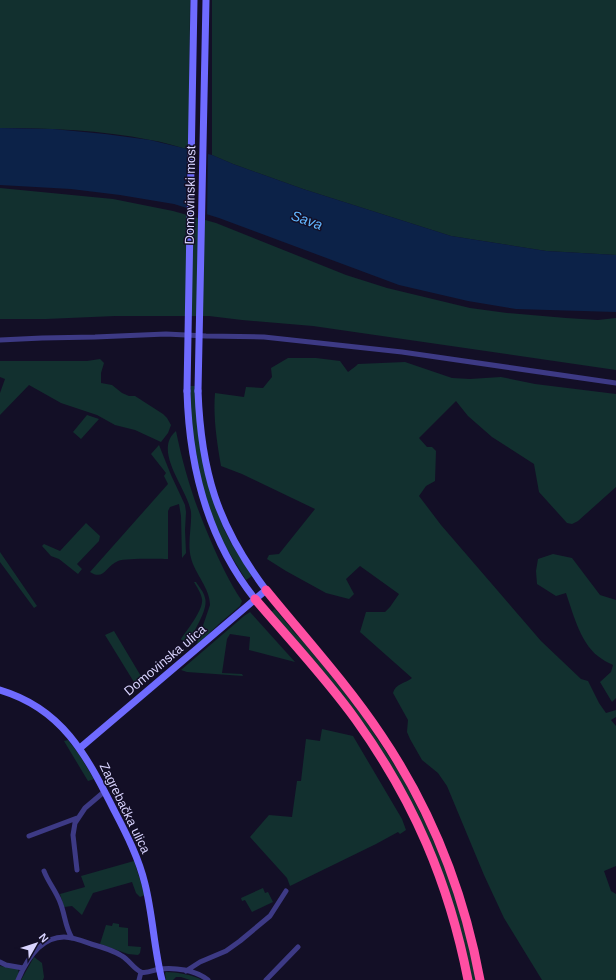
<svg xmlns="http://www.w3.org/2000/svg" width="616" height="980" font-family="Helvetica,sans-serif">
  <rect width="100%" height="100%" fill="#130f26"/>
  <path fill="#12302f" d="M 0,0 L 190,0 L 189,150 C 176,146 163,142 150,140 C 101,130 50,128 0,128 Z
    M 212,0 L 616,0 L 616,255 L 546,251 L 451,236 L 303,189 L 233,164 L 212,155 Z
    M 0,188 L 113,199 L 173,211 L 216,223 L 346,275 L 387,288 L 470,308 L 507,313 L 566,318 L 598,320 L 616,318 L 616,370 L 313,326 L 242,320 L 209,316 L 115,316 L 46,319 L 0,319 Z
    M 288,358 L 316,358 L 340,361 L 348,372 L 356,366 L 358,364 L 405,362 L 452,378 L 470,379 L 501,377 L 535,384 L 616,394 L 616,487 L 578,521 L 572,524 L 567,523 L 539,492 L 534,464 L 492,437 L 468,416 L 456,401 L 419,438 L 427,447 L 432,447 L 436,451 L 435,481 L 426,486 L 419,496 L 441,525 L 541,641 L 581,679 L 588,681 L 599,703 L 606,713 L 616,710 L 616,717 L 611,720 L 616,726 L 616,866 L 604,871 L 611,891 L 616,894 L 616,980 L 542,980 L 504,918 L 484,875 L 447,786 L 438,773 L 422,760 L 410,739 L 407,732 L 408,720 L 393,693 C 395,684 406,683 412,678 L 360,632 L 366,612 L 385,612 L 390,607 L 399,594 L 360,566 L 346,579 L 354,594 L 349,599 L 326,593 L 286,571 L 267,559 L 269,555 L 279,554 L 315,509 L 242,474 L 221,466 C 217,442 213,418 215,393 L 244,397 L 246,387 L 263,388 L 272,377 L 271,368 Z
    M 100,359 L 104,363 L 101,373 L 101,383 L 112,385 L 122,393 L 129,396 L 135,396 L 163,414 L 167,418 L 171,425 L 168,433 L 161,442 L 135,430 L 115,425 L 97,415 L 61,403 L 29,385 L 0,415 L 0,393 L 5,379 L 0,377 L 0,361 L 87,361 Z
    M 190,386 L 196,386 L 214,502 L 223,527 L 231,543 L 252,576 L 246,580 L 222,541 L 207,504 L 192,442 Z
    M 87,415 L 99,419 L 81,439 L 73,432 Z
    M 176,431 C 184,470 194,502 210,539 C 219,560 229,582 242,601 L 240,606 L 220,623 L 196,646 L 210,605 C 210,588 195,574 191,558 C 187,543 192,527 191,512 C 188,489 152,451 176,431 Z
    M 159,445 L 171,475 L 185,505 L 186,512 L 185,530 L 186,553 L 182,558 L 181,516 L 179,504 L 170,507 L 168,511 L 168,559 C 158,559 126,558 118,561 C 106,566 104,581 90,572 L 168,484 L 164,476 L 166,473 L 151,454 Z
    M 86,523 L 100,536 L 99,541 L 77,564 L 82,569 L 78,574 L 59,559 L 51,556 L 42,546 L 44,544 L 60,551 Z
    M 0,552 L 37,606 L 34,608 L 0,562 Z
    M 553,554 L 572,558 L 600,595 L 616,600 L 616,698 L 612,702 L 600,682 L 611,672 L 613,665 C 610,663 606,662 602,659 C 581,646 574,616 566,593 L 556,596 L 537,584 L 536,571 L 538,559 Z
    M 194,582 L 196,582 C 199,587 204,592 205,598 C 209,610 191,635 186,647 L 181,639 C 187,630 204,609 202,599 C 201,593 197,587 194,582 Z
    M 275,609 L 294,632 L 308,646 L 362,715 L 403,778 L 426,824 L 449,877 L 467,936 L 476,980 L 472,980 L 464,945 L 393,771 L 270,613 Z
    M 250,612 L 295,662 L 249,650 L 250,637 L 230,634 L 227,639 L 222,673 L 242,674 L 243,676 L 187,672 L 181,670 L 244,616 Z
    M 114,631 L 145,683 L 137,687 L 105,635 Z
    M 322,729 L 353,736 L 402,819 L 406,830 L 400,834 L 398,832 L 376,844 L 290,886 L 287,878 L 250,837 L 269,815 L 292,817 L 297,781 L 301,781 L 306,739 L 320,741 Z
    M 68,740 L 78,753 L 94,779 L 88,781 L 64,741 Z
    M 134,861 L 145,895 L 140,897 L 136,893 L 132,882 L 93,893 L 82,915 L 72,906 L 64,907 L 60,894 L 85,887 L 81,876 Z
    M 263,888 L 265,893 L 268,892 L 273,902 L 252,912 L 245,900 L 242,901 L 241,898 Z
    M 113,923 L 119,924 L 119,927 L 128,928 L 128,946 L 141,947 L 140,953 L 138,955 L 128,954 L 100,944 L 106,925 L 112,926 Z
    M 34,957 L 42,963 L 44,977 L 43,980 L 21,980 Z
    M 0,966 L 18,969 L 19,974 L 16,980 L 0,980 Z
    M 166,972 C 176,972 194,975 202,980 L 190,980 L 181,977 L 176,977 L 173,980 L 166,980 L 165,973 Z"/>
  <path fill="#0c2248" d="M 0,128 L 53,129 L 105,134 L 150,140 L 212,155 L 233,164 L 303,189 L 451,236 L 546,251 L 616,255 L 616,312 L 516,309 L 468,301 L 399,285 L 219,218 L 174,204 L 120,195 L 71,189 L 0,185 Z"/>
  <path fill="#130f26" d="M 187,147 L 208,152 L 207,216 L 186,210 Z"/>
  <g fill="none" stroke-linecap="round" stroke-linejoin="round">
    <path stroke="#3d3a85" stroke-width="5" d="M 0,340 L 42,338 L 95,337 L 166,334 L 206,336 L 264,337 L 402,352 L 616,383
      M 29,836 L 77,818
      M 77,870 L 73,835 L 75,823 L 85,808 L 105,791
      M 44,871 C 48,882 56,891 60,902 C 65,914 65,927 72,938
      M 0,962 L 6,965 L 23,968
      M 186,971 L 200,962 L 226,951 L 240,941 L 270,916 L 286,891
      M 18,980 C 26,961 40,937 64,937 C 73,937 83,941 91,944 C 102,947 113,950 122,956 C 129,960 134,969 141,972 C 146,974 154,970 159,969 C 175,967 195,970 208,980
      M 139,980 L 141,972
      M 266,980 L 298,947"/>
    <path stroke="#6f6bff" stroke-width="7" d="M 187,391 C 189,466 208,540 255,599
      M 0,690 C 64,709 87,757 115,812 C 127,835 139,859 145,884 C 153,916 154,949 162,980
      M 80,748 L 266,590 C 217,525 201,471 198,391"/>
    <path stroke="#ff4fa3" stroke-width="9" d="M 266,590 C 305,638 347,684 381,735 C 431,809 464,893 480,980
      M 255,599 C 289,639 326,678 356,720 C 414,801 449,883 468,980"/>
    <path stroke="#6f6bff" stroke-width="7" d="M 187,391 L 194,0
      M 198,391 L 206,0"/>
  </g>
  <g text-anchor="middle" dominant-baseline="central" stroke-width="3" stroke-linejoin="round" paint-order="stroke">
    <g font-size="13" fill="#d9d4ff" stroke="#130f26">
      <text transform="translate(190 195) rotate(-89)">Domovinski most</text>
      <text transform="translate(165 660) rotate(-40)">Domovinska ulica</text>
      <text transform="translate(125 808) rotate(64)">Zagrebačka ulica</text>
    </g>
    <g font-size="14" font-style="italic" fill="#62b6ff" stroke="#130f26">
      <text transform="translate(307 220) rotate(19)">Sava</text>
    </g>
  </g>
  <g transform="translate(36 944) rotate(51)" stroke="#130f26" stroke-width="3" paint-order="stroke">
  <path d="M0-3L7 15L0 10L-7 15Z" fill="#d9d4ff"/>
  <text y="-6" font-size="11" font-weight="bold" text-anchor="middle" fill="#d9d4ff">N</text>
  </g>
</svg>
